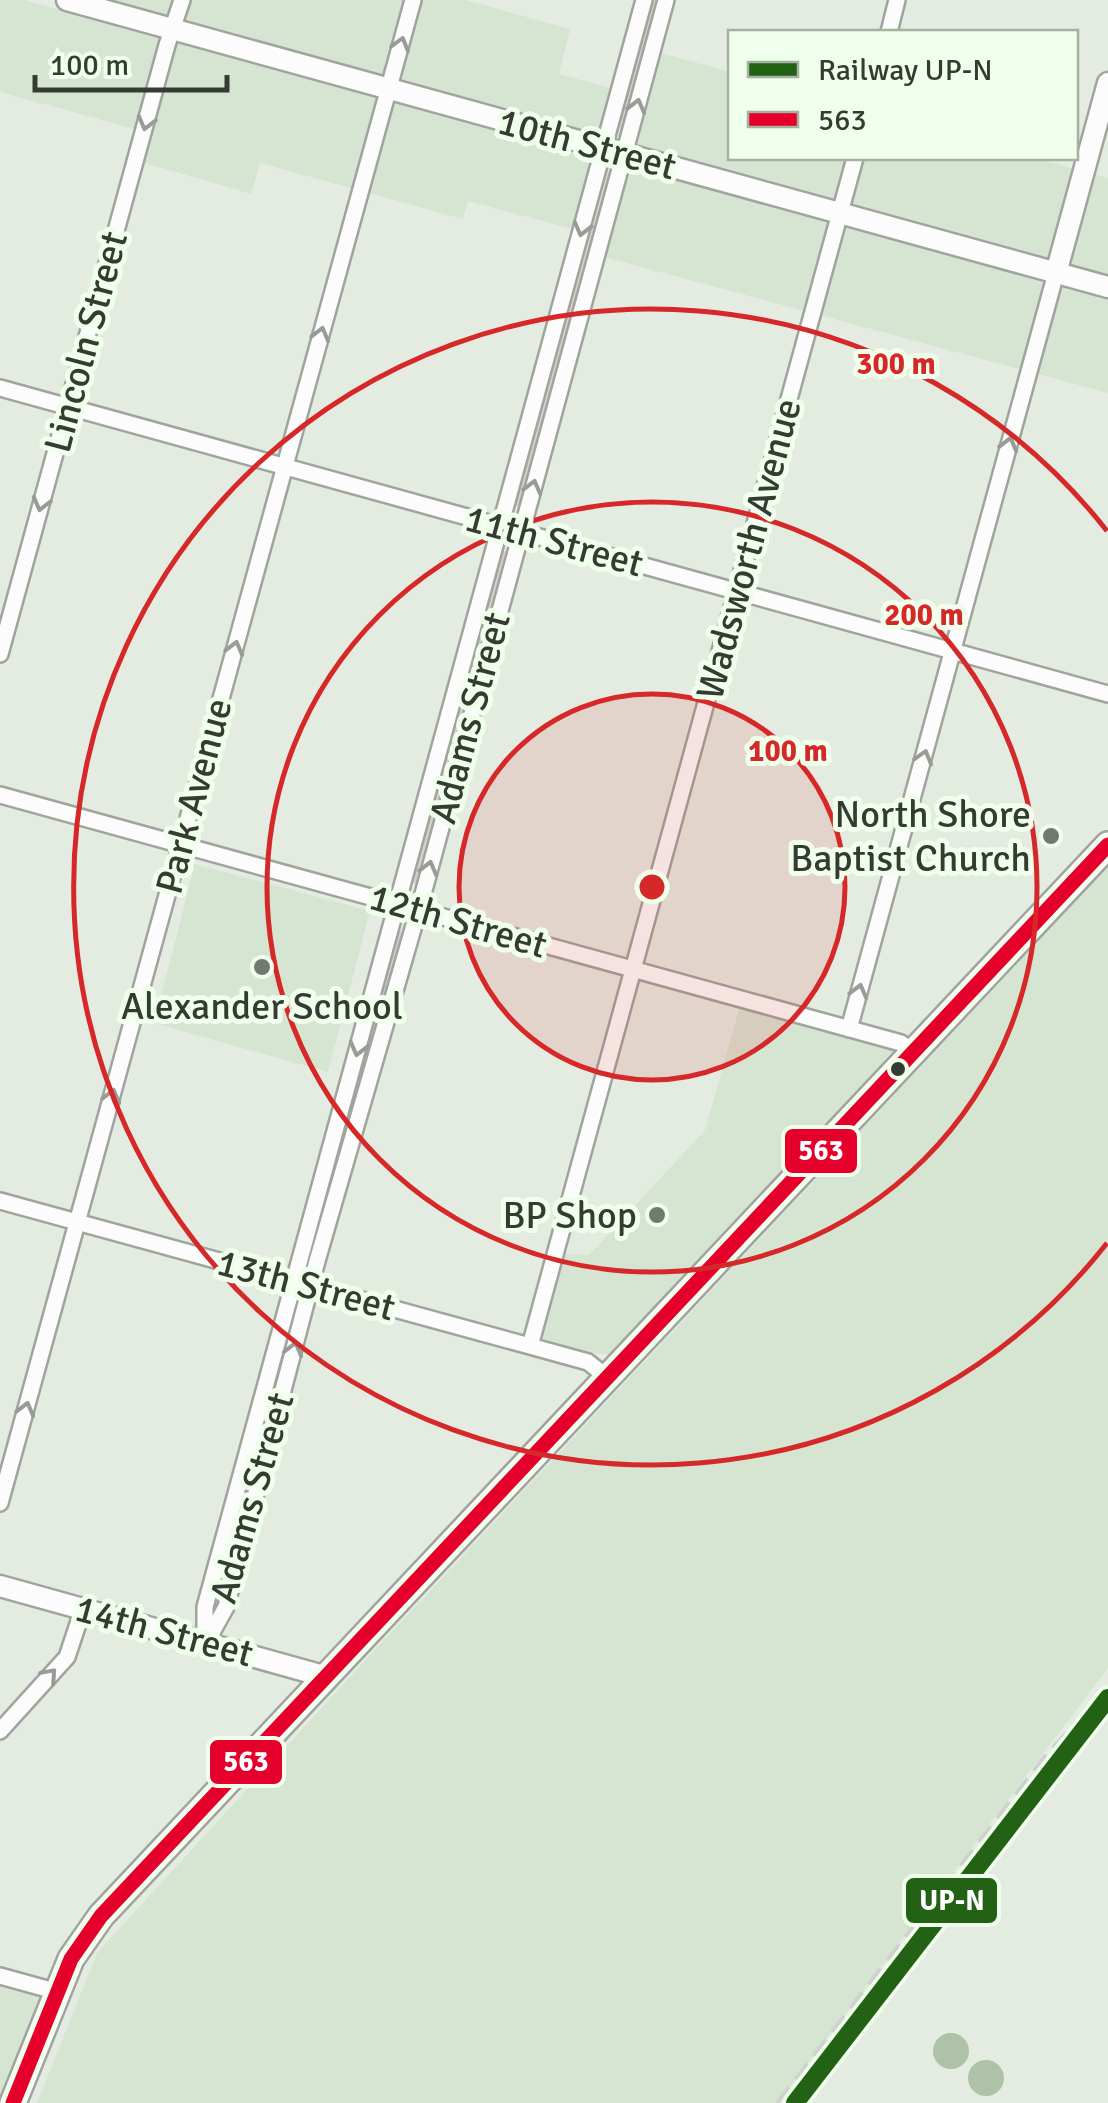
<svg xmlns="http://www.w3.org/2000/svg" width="1108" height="2103" font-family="Signika,sans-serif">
  <rect width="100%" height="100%" fill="#e4ece2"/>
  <path fill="#d6e4d2" d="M 0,0 L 24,0 L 1108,298 L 1108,393 L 586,252 L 591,234 L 468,201 L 463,219 L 260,163 L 251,194 L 135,160 L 142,131 L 0,92 Z
    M 113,0 L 466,0 L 570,29 L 559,74 L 630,93 L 643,48 L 730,72 L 730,158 L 1034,158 L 1108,178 L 1108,274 Z
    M 195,864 L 370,911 L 328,1072 L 154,1023 Z
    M 1108,867 L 1108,1668 L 778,2103 L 37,2103 L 97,1953 L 383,1641 Z
    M 742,999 L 906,1044 L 611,1354 L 579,1353 L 530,1339 L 558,1253 L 589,1255 L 705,1130 Z
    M 0,1983 L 44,1994 L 0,2103 Z"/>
  <path fill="#dbcdcb" d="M 650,0 L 659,0 L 622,129 L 617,125 Z
    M 608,173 L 610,177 L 520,504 L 517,507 L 514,504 Z
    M 506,551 L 417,882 L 413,884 L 411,881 L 501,552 Z
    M 400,929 L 402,934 L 313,1261 L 309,1262 L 307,1260 Z
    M 296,1307 L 299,1310 L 218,1607 L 212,1610 Z"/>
  <path fill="#adc2a6" d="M933 2051a18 18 0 1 1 36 0a18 18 0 1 1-36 0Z
    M968 2078a18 18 0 1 1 36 0a18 18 0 1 1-36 0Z"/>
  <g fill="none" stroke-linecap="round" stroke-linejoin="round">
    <g stroke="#9fa49d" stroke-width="20">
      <path id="minor" d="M 889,32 L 897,0
        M 0,388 L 1108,694
        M 0,654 L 167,45 L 182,0
        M 0,795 L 901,1043 L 913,1052
        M 849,1029 L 1056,273
        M 0,1201 L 588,1362 L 608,1378
        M 530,1346 L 855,158
        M 0,1503 L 413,0
        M 205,1642 L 205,1607 L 644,0
        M 206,1643 L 226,1607 L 317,1261 L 423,894 L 666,0
        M 0,1731 L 67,1657 L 83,1609
        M 0,1976 L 58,1992"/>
    </g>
    <g stroke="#9fa49d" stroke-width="25">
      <path id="tertiary" d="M 67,0 L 1108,287
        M 1056,273 L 1108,83
        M 0,1586 L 327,1677"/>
    </g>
    <g stroke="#9fa49d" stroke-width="30">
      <path id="trunk" d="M 13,2103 L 71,1959 L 101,1916 L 1108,845"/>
    </g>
    <use href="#minor" stroke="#fbfcfb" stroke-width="15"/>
    <use href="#tertiary" stroke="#fbfcfb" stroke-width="20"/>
    <use href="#trunk" stroke="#fbfcfb" stroke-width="25"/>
    <path stroke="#d0d2d0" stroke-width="4" stroke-dasharray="20 10" stroke-linecap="butt" d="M 777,2103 L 1045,1756 L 1108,1688"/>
    <g stroke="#efffeb" stroke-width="22">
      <path id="bus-1" d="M 13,2103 L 71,1959 L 101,1916 L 1108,845"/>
    </g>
    <use href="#bus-1" stroke="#e4002b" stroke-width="15"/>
    <g stroke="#efffeb" stroke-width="25">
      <path id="rail-1" d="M 795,2103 L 1108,1698"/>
    </g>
    <use href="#rail-1" stroke="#236214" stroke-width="18"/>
  </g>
  <defs><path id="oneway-chevron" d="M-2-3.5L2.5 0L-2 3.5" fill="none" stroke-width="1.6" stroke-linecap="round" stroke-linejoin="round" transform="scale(2.5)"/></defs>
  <g stroke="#989c97">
    <use href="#oneway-chevron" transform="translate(401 44) rotate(-74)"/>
    <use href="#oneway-chevron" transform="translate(637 106) rotate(-75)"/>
    <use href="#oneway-chevron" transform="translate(146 123) rotate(105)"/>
    <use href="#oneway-chevron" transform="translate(582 229) rotate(105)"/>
    <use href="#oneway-chevron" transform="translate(321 334) rotate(-75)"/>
    <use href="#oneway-chevron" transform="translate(1009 444) rotate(-75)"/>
    <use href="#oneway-chevron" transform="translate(533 487) rotate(-75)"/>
    <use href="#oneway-chevron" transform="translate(41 504) rotate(105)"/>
    <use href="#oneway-chevron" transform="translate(235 648) rotate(-75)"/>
    <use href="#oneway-chevron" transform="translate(924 757) rotate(-74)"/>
    <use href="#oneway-chevron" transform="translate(429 868) rotate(-75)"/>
    <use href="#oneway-chevron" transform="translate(859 991) rotate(-75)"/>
    <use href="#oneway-chevron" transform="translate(358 1049) rotate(105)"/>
    <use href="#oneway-chevron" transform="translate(112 1096) rotate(-75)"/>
    <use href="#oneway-chevron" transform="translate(294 1349) rotate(-75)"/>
    <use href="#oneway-chevron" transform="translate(26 1409) rotate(-75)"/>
    <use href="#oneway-chevron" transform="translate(50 1675) rotate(-48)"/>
  </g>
  <circle cx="652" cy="887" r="193" fill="#d62828" fill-opacity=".12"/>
  <g fill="none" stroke="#d62828" stroke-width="5">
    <circle cx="652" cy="887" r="193"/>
    <circle cx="652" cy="887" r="385"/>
    <path d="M1107 1243A578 578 0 1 1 1107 531"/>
  </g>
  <g fill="#727970" stroke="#efffeb" stroke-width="4">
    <circle cx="1051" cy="836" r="10"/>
    <circle cx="262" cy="967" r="10"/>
    <circle cx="657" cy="1215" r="10"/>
  </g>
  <circle fill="#353b33" stroke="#efffeb" stroke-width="4" cx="898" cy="1069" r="9"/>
  <g text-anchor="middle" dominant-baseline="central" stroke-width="10" stroke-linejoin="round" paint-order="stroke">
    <g font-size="38" fill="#353b33" stroke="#efffeb">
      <text transform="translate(587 144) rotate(15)">10th Street</text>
      <text transform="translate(86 342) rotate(-75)">Lincoln Street</text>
      <text transform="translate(554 541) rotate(15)">11th Street</text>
      <text transform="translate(749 549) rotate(-75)">Wadsworth Avenue</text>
      <text transform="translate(470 718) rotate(-75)">Adams Street</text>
      <text transform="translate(194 796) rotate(-75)">Park Avenue</text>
      <text transform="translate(458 921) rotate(16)">12th Street</text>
      <text transform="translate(306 1285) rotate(15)">13th Street</text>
      <text transform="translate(252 1498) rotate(-74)">Adams Street</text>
      <text transform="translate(164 1631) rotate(15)">14th Street</text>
    </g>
    <g font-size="38" fill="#353b33" stroke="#efffeb" text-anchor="end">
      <text x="1031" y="814">North Shore<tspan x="1031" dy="44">Baptist Church</tspan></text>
      <text x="262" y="1006" text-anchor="middle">Alexander School</text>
      <text x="637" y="1215">BP Shop</text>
    </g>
  </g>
  <circle cx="652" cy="887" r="15" fill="#d62828" stroke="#efffeb" stroke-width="5"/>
  <g font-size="30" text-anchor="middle" font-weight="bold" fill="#d62828" stroke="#efffeb" stroke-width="10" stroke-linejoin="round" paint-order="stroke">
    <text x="896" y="374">300 m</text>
    <text x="924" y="625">200 m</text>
    <text x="788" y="761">100 m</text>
  </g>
  <g stroke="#efffeb" stroke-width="4">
    <rect x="783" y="1127" width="76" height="48" rx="10" fill="#e4002b"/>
    <rect x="208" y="1738" width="76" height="48" rx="10" fill="#e4002b"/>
    <rect x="904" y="1876" width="95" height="49" rx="10" fill="#236214"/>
  </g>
  <g font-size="28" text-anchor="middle" font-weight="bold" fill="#fff">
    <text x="821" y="1160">563</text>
    <text x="246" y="1771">563</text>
    <text x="952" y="1910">UP-N</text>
  </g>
  <rect x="728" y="30" width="350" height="130" fill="#efffeb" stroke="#a5b1a1" stroke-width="2.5"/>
  <rect x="748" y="62" width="50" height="15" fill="#236214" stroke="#a5b1a1" stroke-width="2.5"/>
  <text x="818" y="80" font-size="30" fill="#353b33">Railway UP-N</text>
  <rect x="748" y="112" width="50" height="15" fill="#e4002b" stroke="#a5b1a1" stroke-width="2.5"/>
  <text x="818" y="130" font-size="30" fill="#353b33">563</text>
  <path d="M35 75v15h192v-15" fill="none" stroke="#353b33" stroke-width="5"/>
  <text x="50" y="75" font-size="30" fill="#353b33" stroke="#efffeb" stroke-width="8" paint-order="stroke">100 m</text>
</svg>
